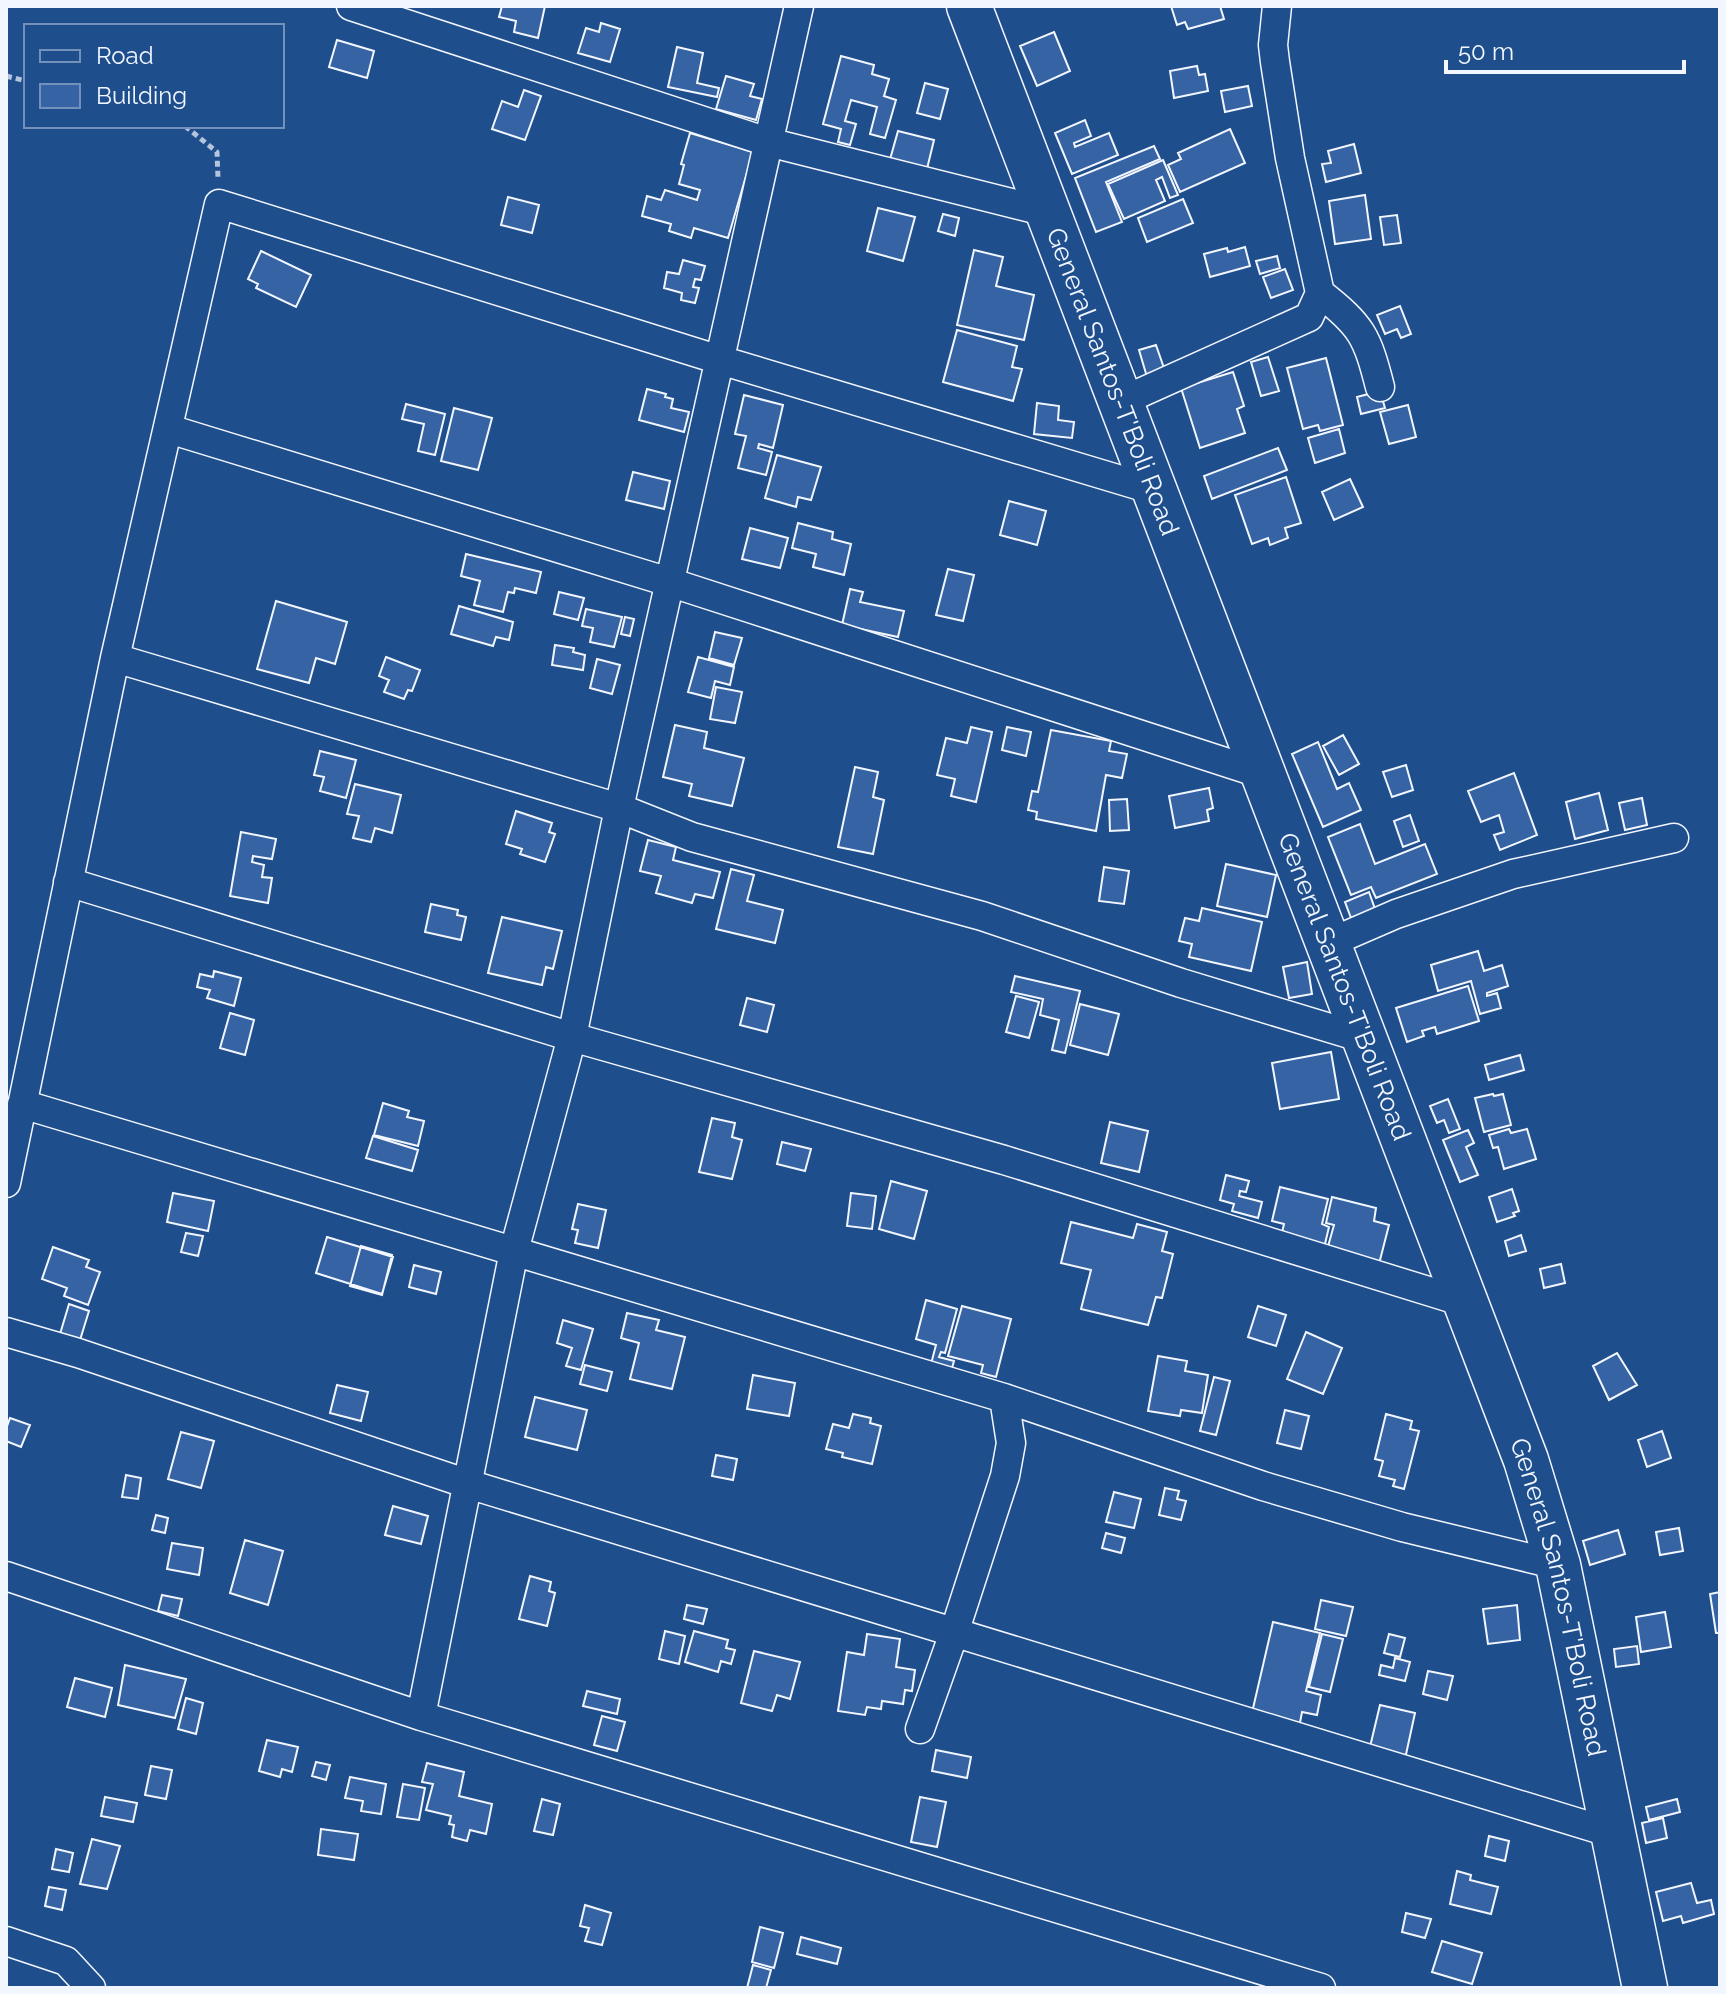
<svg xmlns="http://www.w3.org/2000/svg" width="1726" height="1994" font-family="Raleway,sans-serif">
  <rect width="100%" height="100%" fill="#1f4e8c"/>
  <path fill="#3563a3" stroke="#f2f6ff" stroke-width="2" d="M 502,6 L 545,6 L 538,38 L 514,32 L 516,21 L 499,17 Z
    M 1171,6 L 1220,6 L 1224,19 L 1188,29 L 1185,22 L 1177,25 Z
    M 601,23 L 620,29 L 610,62 L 578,53 L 586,28 L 599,32 Z
    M 1054,32 L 1070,71 L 1037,86 L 1020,46 Z
    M 337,40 L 374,51 L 367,78 L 329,67 Z
    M 677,47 L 703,53 L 697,83 L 719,88 L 717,97 L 668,87 Z
    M 841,56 L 874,65 L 872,74 L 889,79 L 884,96 L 896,100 L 885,138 L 870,134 L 877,107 L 851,100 L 845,121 L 856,124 L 850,145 L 838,142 L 841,129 L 823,124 Z
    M 1197,66 L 1199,75 L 1205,74 L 1208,91 L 1174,98 L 1170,71 Z
    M 726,76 L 754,84 L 750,96 L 762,99 L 756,120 L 716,109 Z
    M 925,83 L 948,89 L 940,119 L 917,113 Z
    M 1248,86 L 1252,106 L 1225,112 L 1221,91 Z
    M 524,90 L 541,96 L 525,140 L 492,129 L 502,101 L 518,107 Z
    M 1085,120 L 1091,136 L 1074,143 L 1075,147 L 1109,133 L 1118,155 L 1072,174 L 1055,133 Z
    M 1230,129 L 1245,163 L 1180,192 L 1168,165 L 1181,159 L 1178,153 Z
    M 898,131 L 934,140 L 926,173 L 889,163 Z
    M 690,133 L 753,152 L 728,238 L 694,228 L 691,238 L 669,231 L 671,224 L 642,216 L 647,196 L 661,200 L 665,190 L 697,200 L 700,190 L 679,184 L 684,165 L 681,164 Z
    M 1354,144 L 1361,173 L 1326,182 L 1322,164 L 1331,163 L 1328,151 Z
    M 1154,146 L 1160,159 L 1106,182 L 1122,222 L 1096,232 L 1075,178 Z
    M 1163,160 L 1178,195 L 1170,198 L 1162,177 L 1156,180 L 1165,201 L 1124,219 L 1108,184 Z
    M 1365,195 L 1371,239 L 1335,244 L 1329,201 Z
    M 508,197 L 539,205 L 532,233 L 501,225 Z
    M 1183,199 L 1193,223 L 1147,242 L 1138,218 Z
    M 878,208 L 915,217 L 903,261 L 867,251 Z
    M 943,214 L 959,218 L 955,236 L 938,231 Z
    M 1397,215 L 1401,243 L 1384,245 L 1380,217 Z
    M 1245,247 L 1250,266 L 1210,277 L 1204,254 L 1227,248 L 1228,252 Z
    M 974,250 L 1003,257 L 996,286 L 1034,295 L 1024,340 L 957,325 Z
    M 261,251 L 311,275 L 296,307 L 256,288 L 258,284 L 248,279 Z
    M 1277,256 L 1280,268 L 1260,274 L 1256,261 Z
    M 683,260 L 705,266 L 701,280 L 695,279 L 693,287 L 699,288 L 695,303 L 681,300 L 682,293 L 664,288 L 667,272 L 679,274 Z
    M 1285,269 L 1293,290 L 1271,298 L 1263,277 Z
    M 1400,306 L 1411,334 L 1401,338 L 1397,329 L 1385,334 L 1377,315 Z
    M 957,330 L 1017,346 L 1012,367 L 1022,369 L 1013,401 L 943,382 Z
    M 1156,345 L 1165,371 L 1147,377 L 1139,350 Z
    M 1268,357 L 1279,391 L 1261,396 L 1251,362 Z
    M 1326,358 L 1343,425 L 1320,431 L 1318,425 L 1303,429 L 1287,368 Z
    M 1233,372 L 1244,406 L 1237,409 L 1245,433 L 1200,448 L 1181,388 Z
    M 647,389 L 666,394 L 665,397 L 673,399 L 671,408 L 689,412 L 684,432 L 639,420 Z
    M 1380,391 L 1385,408 L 1361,414 L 1357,397 Z
    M 744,395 L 783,405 L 773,448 L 759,444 L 758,448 L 772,452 L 766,475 L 738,468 L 746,436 L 735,434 Z
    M 1037,403 L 1059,406 L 1058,420 L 1074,422 L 1072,438 L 1034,434 Z
    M 406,404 L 445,414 L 435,455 L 418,451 L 424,424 L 402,419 Z
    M 1408,405 L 1416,437 L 1389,444 L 1380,412 Z
    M 454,408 L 492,418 L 478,470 L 441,461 Z
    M 1339,429 L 1345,453 L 1315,463 L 1308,438 Z
    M 1278,448 L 1287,470 L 1212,499 L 1204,476 Z
    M 777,455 L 821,467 L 811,500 L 798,497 L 796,507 L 765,498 Z
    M 633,472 L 670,481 L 664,509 L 626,500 Z
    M 1286,477 L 1301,523 L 1285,528 L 1288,538 L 1270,545 L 1268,538 L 1252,544 L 1235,495 Z
    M 1350,479 L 1363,507 L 1334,520 L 1322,492 Z
    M 1009,501 L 1046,511 L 1037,545 L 1000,535 Z
    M 798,523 L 833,532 L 832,539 L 851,544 L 844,575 L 813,567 L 816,554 L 792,548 Z
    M 750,528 L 788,538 L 780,568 L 742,559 Z
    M 466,554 L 541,572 L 536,593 L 515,588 L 514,593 L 508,592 L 503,612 L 474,605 L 480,581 L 461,576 Z
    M 948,569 L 974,575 L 963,621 L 936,615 Z
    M 850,589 L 863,592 L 860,602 L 904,611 L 898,637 L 842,625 Z
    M 559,592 L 584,598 L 578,620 L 554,614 Z
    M 276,601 L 347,622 L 335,664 L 316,658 L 309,683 L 257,669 Z
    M 459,606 L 513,622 L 509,640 L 496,637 L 493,646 L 451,634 Z
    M 586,609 L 622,617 L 614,647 L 590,642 L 593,628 L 582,626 Z
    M 625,617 L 634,619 L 630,636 L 621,634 Z
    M 715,632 L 742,638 L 734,665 L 709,658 Z
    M 555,645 L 574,648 L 573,652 L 585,655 L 583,670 L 552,665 Z
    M 386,657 L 420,670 L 412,691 L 408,690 L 404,699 L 384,692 L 389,680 L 379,676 Z
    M 698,657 L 734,667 L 730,685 L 715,681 L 711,698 L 688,692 Z
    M 597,659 L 620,665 L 612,694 L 590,688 Z
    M 716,687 L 742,692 L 735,723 L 710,719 Z
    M 675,725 L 707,732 L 704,748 L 744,758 L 732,806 L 689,796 L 692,784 L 663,777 Z
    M 971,727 L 992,732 L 976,802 L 951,796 L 955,779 L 937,775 L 946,738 L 967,743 Z
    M 1007,727 L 1031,732 L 1026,756 L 1002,750 Z
    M 1051,730 L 1111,741 L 1109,751 L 1127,754 L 1122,778 L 1106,775 L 1096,831 L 1036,819 L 1037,812 L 1028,810 L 1032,791 L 1038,792 Z
    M 1343,735 L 1359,764 L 1339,775 L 1323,746 Z
    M 1318,742 L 1337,789 L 1349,783 L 1361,810 L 1323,827 L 1292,754 Z
    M 320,751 L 356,760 L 346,798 L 320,791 L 324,777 L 314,775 Z
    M 1406,765 L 1413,790 L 1392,797 L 1383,772 Z
    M 855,767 L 878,772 L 873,797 L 884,800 L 873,854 L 838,847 Z
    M 1514,773 L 1537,835 L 1500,850 L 1494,835 L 1504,832 L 1499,815 L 1481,822 L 1468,791 Z
    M 355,784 L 401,795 L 392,833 L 375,828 L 371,842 L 353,838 L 359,816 L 347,814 Z
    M 1209,788 L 1213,808 L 1207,810 L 1209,821 L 1175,828 L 1169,796 Z
    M 1599,793 L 1608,830 L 1575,839 L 1566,802 Z
    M 1642,798 L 1647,825 L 1625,830 L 1619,803 Z
    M 1127,799 L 1129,830 L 1110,831 L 1109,800 Z
    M 516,811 L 552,823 L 549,832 L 555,834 L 545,862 L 520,854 L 522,849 L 506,844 Z
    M 1410,815 L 1419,841 L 1403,847 L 1394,821 Z
    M 1360,824 L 1375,864 L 1425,844 L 1437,874 L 1376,898 L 1371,887 L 1351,895 L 1328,837 Z
    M 241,832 L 276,839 L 272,859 L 253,856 L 252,862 L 264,865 L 262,877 L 272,878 L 268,903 L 230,896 Z
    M 648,840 L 676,847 L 673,860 L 720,872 L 713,898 L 695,894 L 692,903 L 656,893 L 661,876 L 640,871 Z
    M 1226,864 L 1276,875 L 1267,917 L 1217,906 Z
    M 1104,867 L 1129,871 L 1124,904 L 1099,901 Z
    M 731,869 L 754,875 L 747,901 L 783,910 L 775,943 L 716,929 Z
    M 1369,892 L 1375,909 L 1351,918 L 1345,902 Z
    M 431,904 L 458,910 L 457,915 L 466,917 L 461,940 L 425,932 Z
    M 1202,908 L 1262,922 L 1251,971 L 1189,957 L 1192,944 L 1179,941 L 1185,918 L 1199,921 Z
    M 502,917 L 562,931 L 553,969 L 546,967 L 542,985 L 488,973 Z
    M 1478,951 L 1484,971 L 1502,965 L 1508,986 L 1487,993 L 1487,996 L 1497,993 L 1501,1008 L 1480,1014 L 1471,981 L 1438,991 L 1431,965 Z
    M 1307,962 L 1312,994 L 1289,998 L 1283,967 Z
    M 214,971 L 241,978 L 234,1006 L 207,998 L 210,990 L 197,987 L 200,974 L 213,977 Z
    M 1015,976 L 1080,991 L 1065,1053 L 1052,1050 L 1059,1020 L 1040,1015 L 1043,999 L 1011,992 Z
    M 1468,986 L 1479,1021 L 1437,1034 L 1435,1027 L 1422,1031 L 1424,1036 L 1407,1042 L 1396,1008 Z
    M 1016,996 L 1039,1002 L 1029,1038 L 1006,1032 Z
    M 747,998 L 774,1005 L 767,1032 L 740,1025 Z
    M 1080,1004 L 1119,1014 L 1108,1055 L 1070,1045 Z
    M 230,1013 L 254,1020 L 245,1055 L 220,1048 Z
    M 1331,1052 L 1339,1099 L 1280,1109 L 1272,1063 Z
    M 1520,1055 L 1524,1070 L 1489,1080 L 1485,1065 Z
    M 1493,1094 L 1494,1096 L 1503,1094 L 1511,1125 L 1484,1132 L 1475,1098 Z
    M 1448,1099 L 1460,1129 L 1449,1133 L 1444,1120 L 1437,1123 L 1430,1106 Z
    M 383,1103 L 409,1111 L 407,1117 L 424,1121 L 418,1146 L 374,1135 Z
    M 712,1118 L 735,1123 L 732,1137 L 742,1140 L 732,1179 L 699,1172 Z
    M 1110,1122 L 1148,1131 L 1139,1172 L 1101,1163 Z
    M 1509,1129 L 1511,1133 L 1527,1129 L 1536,1159 L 1504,1169 L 1498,1147 L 1493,1148 L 1489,1135 Z
    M 1468,1130 L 1474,1143 L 1466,1147 L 1478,1175 L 1460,1182 L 1443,1140 Z
    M 373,1136 L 418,1150 L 412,1171 L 366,1158 Z
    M 782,1142 L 811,1149 L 805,1171 L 777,1164 Z
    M 1226,1175 L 1249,1181 L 1246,1192 L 1240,1191 L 1239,1196 L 1262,1202 L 1258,1218 L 1232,1211 L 1234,1204 L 1220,1200 Z
    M 891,1181 L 927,1191 L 914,1239 L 879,1229 Z
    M 1280,1187 L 1328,1199 L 1322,1224 L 1329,1227 L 1324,1248 L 1281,1237 L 1284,1224 L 1272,1221 Z
    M 1512,1189 L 1519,1211 L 1513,1213 L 1515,1216 L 1497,1222 L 1489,1197 Z
    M 173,1193 L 214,1201 L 208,1231 L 167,1222 Z
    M 851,1193 L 876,1196 L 872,1229 L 847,1226 Z
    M 1332,1197 L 1376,1208 L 1374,1221 L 1389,1225 L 1379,1264 L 1327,1250 L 1334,1225 L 1326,1223 Z
    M 578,1204 L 606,1210 L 598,1248 L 575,1243 L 578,1230 L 572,1229 Z
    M 1071,1222 L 1133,1238 L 1137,1224 L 1167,1232 L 1162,1251 L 1173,1254 L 1162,1298 L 1156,1297 L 1148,1325 L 1081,1309 L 1091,1270 L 1061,1263 Z
    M 186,1233 L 203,1236 L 198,1256 L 181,1252 Z
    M 1521,1235 L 1526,1251 L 1509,1256 L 1505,1241 Z
    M 327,1237 L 393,1257 L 382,1294 L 316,1273 Z
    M 361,1246 L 392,1255 L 382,1295 L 350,1286 Z
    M 53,1247 L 89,1260 L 86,1267 L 100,1272 L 88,1305 L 64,1296 L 67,1288 L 42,1279 Z
    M 1561,1264 L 1565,1283 L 1544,1288 L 1540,1269 Z
    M 414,1265 L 441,1272 L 436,1294 L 409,1287 Z
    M 926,1300 L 957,1309 L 945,1353 L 941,1352 L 939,1357 L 954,1361 L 950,1375 L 931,1364 L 936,1345 L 916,1339 Z
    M 69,1304 L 89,1311 L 80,1340 L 60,1334 Z
    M 962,1306 L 1011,1319 L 996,1377 L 981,1373 L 983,1365 L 948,1356 Z
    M 1258,1306 L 1286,1315 L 1276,1346 L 1248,1337 Z
    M 627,1313 L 659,1320 L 656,1330 L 685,1337 L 672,1389 L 630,1379 L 639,1343 L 621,1338 Z
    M 563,1320 L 593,1329 L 581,1370 L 566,1366 L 572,1348 L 557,1343 Z
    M 1306,1332 L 1342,1348 L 1323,1394 L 1287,1379 Z
    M 1617,1353 L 1637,1385 L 1609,1400 L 1593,1366 Z
    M 1158,1356 L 1187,1361 L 1185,1371 L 1208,1375 L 1202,1413 L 1181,1410 L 1180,1416 L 1148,1411 Z
    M 585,1365 L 612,1372 L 607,1391 L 580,1384 Z
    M 753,1375 L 795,1383 L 789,1416 L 747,1409 Z
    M 1214,1377 L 1230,1381 L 1216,1435 L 1200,1431 Z
    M 337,1385 L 368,1392 L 361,1421 L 330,1413 Z
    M 535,1397 L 587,1410 L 577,1450 L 525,1437 Z
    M 1285,1410 L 1309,1416 L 1301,1449 L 1277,1443 Z
    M 853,1414 L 871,1418 L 870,1423 L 881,1426 L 872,1464 L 842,1457 L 843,1453 L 826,1449 L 833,1424 L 849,1428 Z
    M 1386,1414 L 1412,1421 L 1410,1429 L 1419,1431 L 1404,1489 L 1393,1486 L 1395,1480 L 1379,1476 L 1383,1461 L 1375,1459 Z
    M 10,1418 L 30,1425 L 21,1447 L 6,1441 L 6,1429 Z
    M 1662,1431 L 1671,1458 L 1647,1467 L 1638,1440 Z
    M 181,1432 L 214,1441 L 201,1488 L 168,1479 Z
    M 716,1455 L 737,1459 L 733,1480 L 712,1476 Z
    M 126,1475 L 141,1478 L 138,1499 L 122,1497 Z
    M 1165,1488 L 1179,1491 L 1177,1499 L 1186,1501 L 1181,1520 L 1159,1515 Z
    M 1114,1492 L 1141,1499 L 1134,1528 L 1106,1522 Z
    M 393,1506 L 428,1516 L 421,1544 L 385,1535 Z
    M 156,1515 L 168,1518 L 165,1533 L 152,1530 Z
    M 1679,1528 L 1683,1551 L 1660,1555 L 1656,1532 Z
    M 1618,1530 L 1625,1554 L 1590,1565 L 1583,1541 Z
    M 1106,1533 L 1125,1538 L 1121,1553 L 1102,1548 Z
    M 245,1540 L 283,1551 L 268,1605 L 230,1593 Z
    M 172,1543 L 203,1548 L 199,1575 L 167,1569 Z
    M 530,1576 L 551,1582 L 549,1591 L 555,1593 L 547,1626 L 519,1619 Z
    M 1720,1592 L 1720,1633 L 1716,1633 L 1710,1594 Z
    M 162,1595 L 182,1599 L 178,1616 L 158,1611 Z
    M 1321,1600 L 1353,1607 L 1346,1636 L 1315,1629 Z
    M 687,1605 L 707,1609 L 703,1624 L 684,1619 Z
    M 1517,1605 L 1520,1640 L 1488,1644 L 1483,1609 Z
    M 1665,1612 L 1671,1647 L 1641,1652 L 1636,1617 Z
    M 1273,1622 L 1320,1633 L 1306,1691 L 1321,1695 L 1317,1715 L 1302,1712 L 1299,1728 L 1251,1717 Z
    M 665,1631 L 685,1636 L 679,1664 L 659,1659 Z
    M 694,1631 L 728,1640 L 726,1648 L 735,1650 L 731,1664 L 721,1661 L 718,1672 L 685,1662 Z
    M 867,1634 L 900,1639 L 896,1667 L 915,1670 L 912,1691 L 905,1690 L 903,1704 L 882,1701 L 881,1709 L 867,1707 L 865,1715 L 838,1711 L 847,1652 L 864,1655 Z
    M 1322,1634 L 1343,1639 L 1330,1692 L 1309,1687 Z
    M 1389,1634 L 1405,1638 L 1400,1657 L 1384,1653 Z
    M 1637,1646 L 1639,1664 L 1616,1667 L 1614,1649 Z
    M 754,1651 L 800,1662 L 790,1699 L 777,1695 L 772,1711 L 741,1703 Z
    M 1395,1658 L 1410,1662 L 1405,1681 L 1379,1675 L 1381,1665 L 1393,1668 Z
    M 125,1665 L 186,1679 L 175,1718 L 118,1705 Z
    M 1428,1671 L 1453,1676 L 1447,1700 L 1423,1694 Z
    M 75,1678 L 112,1688 L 105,1717 L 67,1707 Z
    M 587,1691 L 620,1699 L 617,1714 L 583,1706 Z
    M 186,1698 L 203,1703 L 196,1734 L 178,1729 Z
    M 1380,1705 L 1415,1713 L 1405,1759 L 1369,1751 Z
    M 602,1716 L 625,1722 L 617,1751 L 594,1745 Z
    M 267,1740 L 298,1747 L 292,1772 L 282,1769 L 280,1777 L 259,1771 Z
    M 936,1750 L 971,1757 L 967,1778 L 932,1771 Z
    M 316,1762 L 330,1765 L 326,1780 L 312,1776 Z
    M 427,1763 L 464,1772 L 459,1796 L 492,1804 L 486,1834 L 470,1830 L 467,1841 L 452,1837 L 454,1825 L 449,1824 L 451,1816 L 426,1810 L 433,1784 L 422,1782 Z
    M 151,1766 L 172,1770 L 166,1799 L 145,1795 Z
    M 350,1777 L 386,1784 L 381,1814 L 361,1811 L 363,1801 L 345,1798 Z
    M 403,1784 L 425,1788 L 419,1820 L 397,1817 Z
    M 105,1797 L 137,1803 L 133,1822 L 101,1816 Z
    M 920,1797 L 946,1802 L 937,1847 L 911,1842 Z
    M 542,1799 L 560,1804 L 553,1835 L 534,1831 Z
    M 1677,1799 L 1680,1812 L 1649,1820 L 1646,1807 Z
    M 1663,1818 L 1667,1838 L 1646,1843 L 1642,1823 Z
    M 321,1829 L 358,1834 L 354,1860 L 318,1855 Z
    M 1489,1836 L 1509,1841 L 1505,1861 L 1485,1856 Z
    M 92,1839 L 120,1846 L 107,1889 L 80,1884 Z
    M 56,1849 L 73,1853 L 69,1872 L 52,1869 Z
    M 1457,1871 L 1471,1875 L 1470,1880 L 1498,1887 L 1491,1914 L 1450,1904 Z
    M 1691,1883 L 1697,1903 L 1711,1900 L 1714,1914 L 1683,1923 L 1681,1916 L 1663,1921 L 1656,1892 Z
    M 49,1887 L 66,1890 L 62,1910 L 45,1906 Z
    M 585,1905 L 611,1913 L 602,1945 L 585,1941 L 589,1928 L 580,1926 Z
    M 1406,1913 L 1431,1919 L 1425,1938 L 1402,1932 Z
    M 760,1927 L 783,1933 L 774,1968 L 752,1962 Z
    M 801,1937 L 841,1948 L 837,1964 L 797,1954 Z
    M 1442,1941 L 1482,1953 L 1472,1984 L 1432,1972 Z
    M 753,1965 L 771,1970 L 766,1988 L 747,1988 Z"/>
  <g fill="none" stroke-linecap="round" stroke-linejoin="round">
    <g stroke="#f2f6ff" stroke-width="31">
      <path id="street" d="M 351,6 L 768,142 L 1047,212
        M 1320,293 C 1362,326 1367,336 1380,387
        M 1120,402 L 1309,317 L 1320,293 L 1290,158 L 1275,62 L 1273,45 L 1277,6
        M 169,429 L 669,582 L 1262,774
        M 115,658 L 619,808 L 692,837 L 982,916 L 1181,983 L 1366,1039
        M 68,882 L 572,1037 L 1004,1160 L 1467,1303
        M 1329,943 L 1396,914 L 1513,874 L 1674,838
        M 22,1104 L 1004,1398 L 1263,1486 L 1402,1527 L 1558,1565
        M 6,1183 L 115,658 L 219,204 L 720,360 L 1154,490
        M 6,1332 L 78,1353 L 468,1484 L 1615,1834
        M 6,1576 L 421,1716 L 1321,1988
        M 421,1716 L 514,1251 L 572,1037 L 619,808 L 799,6
        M 920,1729 L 954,1633 L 1005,1476 L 1011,1443 L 1004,1398
        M 6,1941 L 66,1961 L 91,1988"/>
    </g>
    <g stroke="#f2f6ff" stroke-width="47">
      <g id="primary">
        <path id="s1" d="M 969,6 L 1526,1460 L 1558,1565 L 1645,1988"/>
      </g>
    </g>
    <path stroke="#b3c4dc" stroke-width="5" stroke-dasharray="6 4" stroke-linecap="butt" d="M 6,76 L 26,81
      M 185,126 L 217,152 L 218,178"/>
    <use href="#street" stroke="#1f4e8c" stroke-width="28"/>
    <use href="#primary" stroke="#1f4e8c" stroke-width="44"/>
  </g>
  <g text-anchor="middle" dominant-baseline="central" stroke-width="6" stroke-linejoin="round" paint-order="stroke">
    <g font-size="26" fill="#f2f6ff" stroke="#1f4e8c">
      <text stroke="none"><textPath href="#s1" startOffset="402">General Santos-T'Boli Road</textPath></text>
      <text stroke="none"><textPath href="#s1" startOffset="1050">General Santos-T'Boli Road</textPath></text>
      <text stroke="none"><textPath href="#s1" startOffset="1698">General Santos-T'Boli Road</textPath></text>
    </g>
  </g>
  <rect width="1726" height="1994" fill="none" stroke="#f2f6ff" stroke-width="16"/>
  <rect x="24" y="24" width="260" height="104" fill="#1f4e8c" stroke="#7391ba" stroke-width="2"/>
  <rect x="40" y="50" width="40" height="12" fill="#1f4e8c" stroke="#7391ba" stroke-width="2"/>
  <text x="96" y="64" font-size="24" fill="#f2f6ff">Road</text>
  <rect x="40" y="84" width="40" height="24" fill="#3563a3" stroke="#7391ba" stroke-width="2"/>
  <text x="96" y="104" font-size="24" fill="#f2f6ff">Building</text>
  <path d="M1446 60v12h238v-12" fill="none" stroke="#f2f6ff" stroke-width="4"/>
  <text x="1458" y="60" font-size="24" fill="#f2f6ff" stroke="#1f4e8c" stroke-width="6" paint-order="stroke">50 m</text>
</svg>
